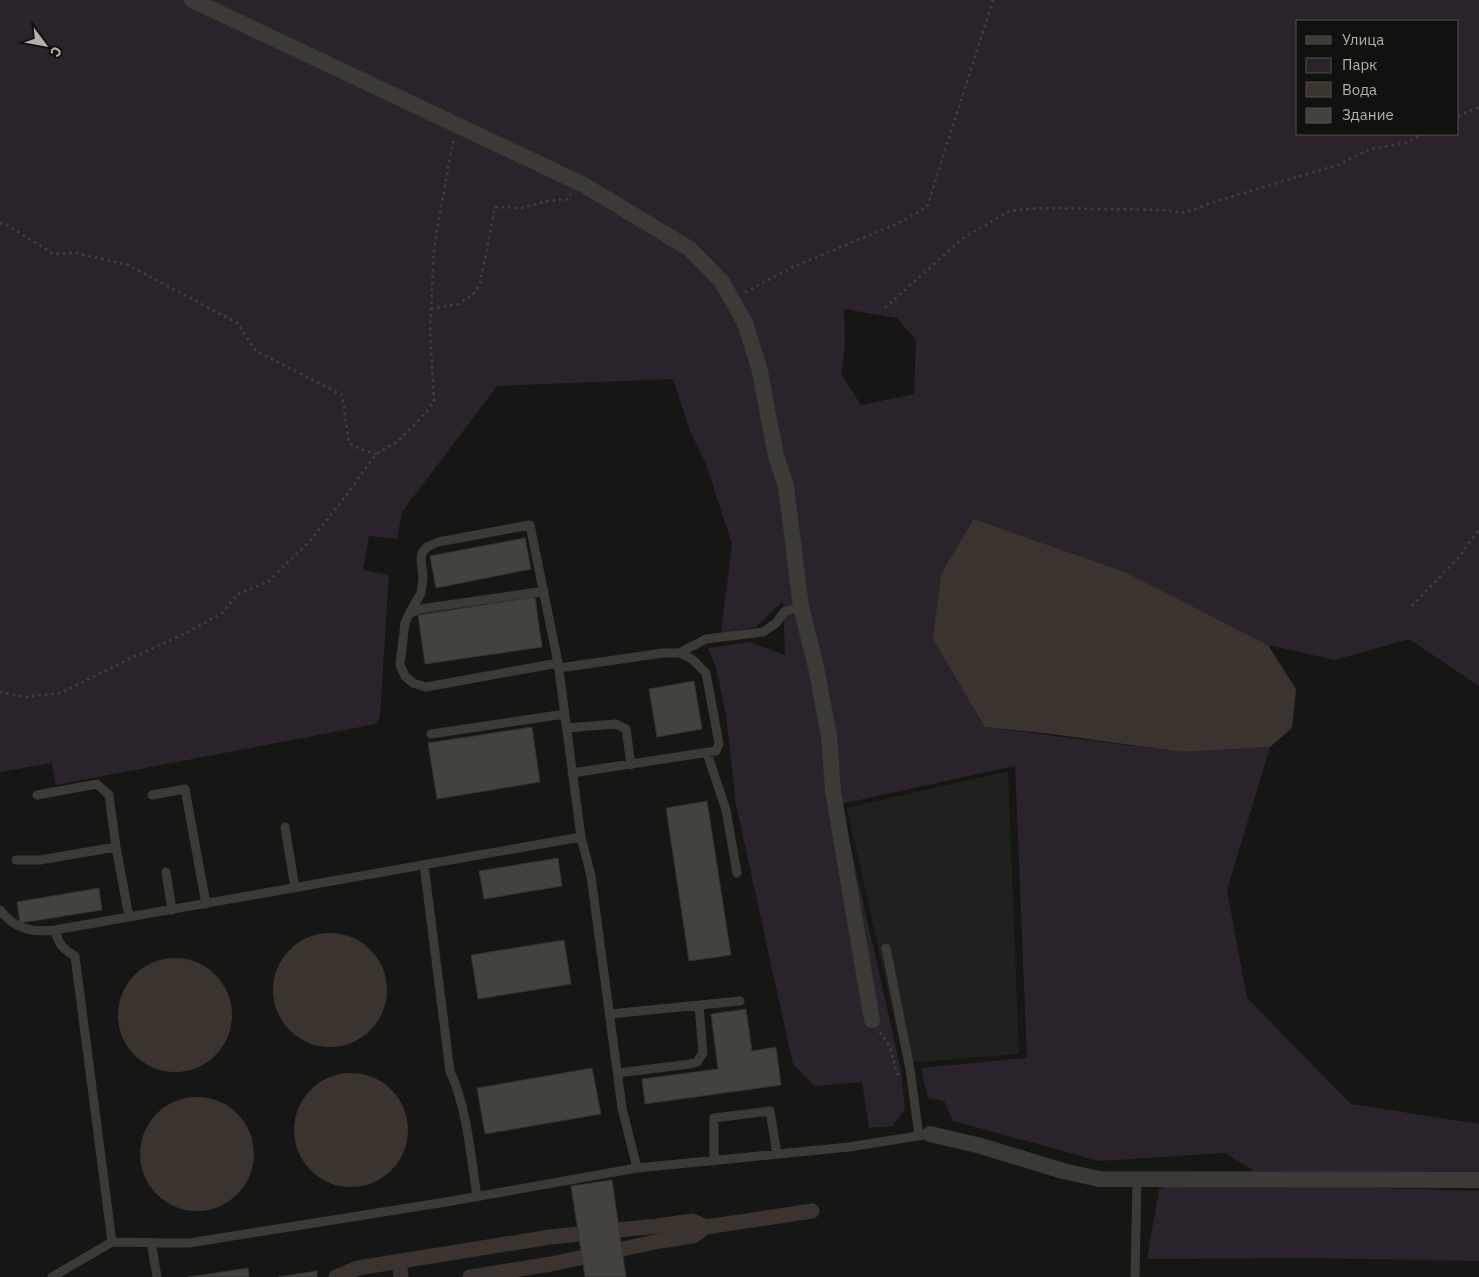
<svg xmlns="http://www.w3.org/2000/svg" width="1479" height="1277" font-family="'IBM Plex Sans',sans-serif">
  <rect width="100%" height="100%" fill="#161615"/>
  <path fill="#20201e" d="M1008 771 1019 1054 904 1063 847 808Z"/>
  <path fill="#2b232b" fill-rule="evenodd" d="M0 0H1479V686L1409 639 1335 660 1268 645 1125 572 974 519 985 727 1181 752 1270 747 1227 890 1247 998 1351 1104 1479 1124V1174L1254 1171 1225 1153 1099 1161 953 1121 944 1101 928 1098 921 1068 1027 1058 1015 766 841 804 901 1070 905 1109 893 1126 869 1128 862 1082 814 1086 793 1064 736 805 726 715 716 668 708 648 749 642 785 655 783 601 756 627 721 633 732 544 706 464 690 431 673 379 497 386 402 512 397 539 369 536 363 570 389 575 380 716 376 724 56 785 52 763 0 772ZM1298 21H1458V134H1298ZM844 309 897 318 916 340 914 394 861 405 841 374 845 345Z
    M1173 1182 1479 1191V1261L1309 1258 1147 1259 1159 1190Z"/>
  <path fill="#3b332e" d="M974 519 1125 572 1268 645 1296 689 1292 728 1270 747 1181 752 1052 734 985 727 933 639 941 574Z
    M273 990a57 57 0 1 1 114 0a57 57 0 1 1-114 0Z
    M118 1015a57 57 0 1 1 114 0a57 57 0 1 1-114 0Z
    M294 1130a57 57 0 1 1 114 0a57 57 0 1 1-114 0Z
    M140 1154a57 57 0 1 1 114 0a57 57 0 1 1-114 0Z"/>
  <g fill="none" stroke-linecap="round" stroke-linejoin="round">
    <path stroke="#3b332e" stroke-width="15" d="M399 1261 401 1277
      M336 1277 358 1268 550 1237 657 1226 692 1221 706 1227
      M470 1277 551 1264 660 1241 693 1236 706 1227 812 1211"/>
  </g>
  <path fill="#43423f" stroke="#32322f" d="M525 538 531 569 436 588 430 556Z
    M535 597 542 647 425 664 418 615Z
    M694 681 702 729 657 737 649 689Z
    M532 727 540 782 437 799 428 743Z
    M707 801 731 955 689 961 666 808Z
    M558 858 562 886 484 899 479 871Z
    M99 888 102 910 20 923 17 902Z
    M564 940 571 984 478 999 471 955Z
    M746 1009 752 1051 776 1047 781 1085 645 1104 642 1079 718 1069 711 1014Z
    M592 1068 601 1114 485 1134 477 1088Z
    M612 1180 626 1277H585L571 1186Z
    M248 1268 249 1277H188Z
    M317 1271V1277H278Z"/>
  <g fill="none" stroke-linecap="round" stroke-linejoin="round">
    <path stroke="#42403c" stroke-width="2.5" stroke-dasharray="2.5 4" stroke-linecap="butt" d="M1458 116 1479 107
      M0 223 9 226 53 254 77 253 128 265 237 323 256 351 342 395 349 443 360 449 376 454
      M745 292 793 267 899 223 927 207 993 0
      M885 308 962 239 1009 211 1037 208 1165 210 1184 213 1220 200 1338 165 1371 149 1406 143 1423 134
      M431 309 458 304 473 295 480 284 495 207 522 208 547 201 567 199 571 194
      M1412 606 1459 557 1479 529
      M0 692 25 697 61 693 131 658 188 632 222 613 238 594 268 582 308 543 341 502 376 454 397 442 414 425 427 411 434 401 430 330 434 248 453 141
      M880 1032 890 1047 897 1074H899"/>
    <path stroke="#3b3a36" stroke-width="9" d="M544 591 420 609 409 614 405 623 400 665 405 676 413 683 426 687 558 663
      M409 614 421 593 423 578 421 559 422 553 427 547 438 542 530 525 558 663 581 837 591 876 622 1108 637 1168
      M679 653 706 639 763 632 776 623 785 611 801 607
      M559 668 663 653H679L692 659 706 673 719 744 716 751 572 773
      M567 728 616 724 626 729 631 765
      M431 734 565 714
      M707 753 726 810 737 873
      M37 795 97 784 109 795 116 847 129 917
      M152 795 185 789 206 904
      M285 827 295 888
      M16 860H40L116 847
      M424 865 450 1071C467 1108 471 1157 477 1197
      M166 872 172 910
      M0 910C15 929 32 933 55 930L581 837
      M55 930C59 945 62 948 75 956L112 1242
      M886 948 910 1069 919 1136
      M610 1014 740 1001
      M618 1073 690 1064 697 1062 703 1053 699 1006
      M714 1161V1118L770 1111 777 1154
      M151 1242 157 1277
      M52 1277 112 1242 189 1243 452 1201 637 1168 849 1147 930 1134
      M1135 1277 1137 1179"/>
    <path stroke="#3b3a36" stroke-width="16" d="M192 0 584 185 690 249 722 282 745 323 759 367 776 456 786 486 801 607 816 667 829 736 833 791 872 1020
      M930 1134 981 1146 1063 1171 1099 1179 1479 1180"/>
  </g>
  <rect x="1296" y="20" width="162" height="115" fill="#111110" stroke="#53514d"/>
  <rect x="1306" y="36" width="25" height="8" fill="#3b3a36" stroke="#53514d"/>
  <text x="1342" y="45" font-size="15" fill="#b5b0a8">Улица</text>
  <rect x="1306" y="58" width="25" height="15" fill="#2b232b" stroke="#53514d"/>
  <text x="1342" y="70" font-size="15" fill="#b5b0a8">Парк</text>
  <rect x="1306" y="82" width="25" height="15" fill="#3b332e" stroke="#53514d"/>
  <text x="1342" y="95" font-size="15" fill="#b5b0a8">Вода</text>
  <rect x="1306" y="108" width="25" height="15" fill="#43423f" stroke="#53514d"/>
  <text x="1342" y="120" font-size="15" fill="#b5b0a8">Здание</text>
  <g transform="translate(45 45) rotate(122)" stroke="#111110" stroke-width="4" paint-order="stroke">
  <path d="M0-4L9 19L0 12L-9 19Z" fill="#b5b0a8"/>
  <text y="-8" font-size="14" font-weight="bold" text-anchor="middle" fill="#b5b0a8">С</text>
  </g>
</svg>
